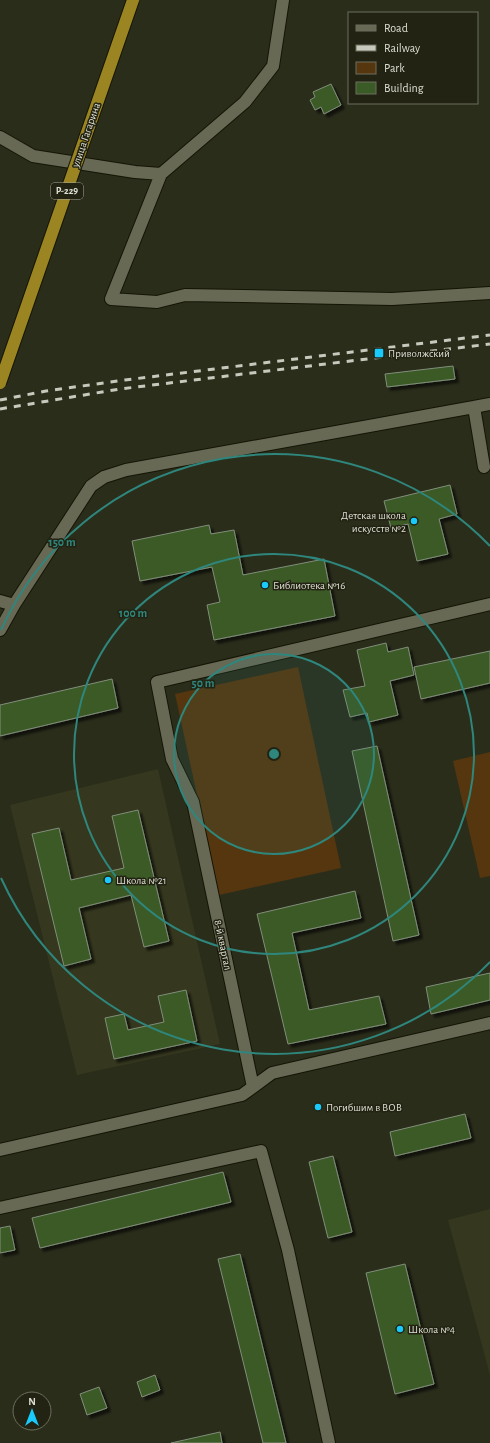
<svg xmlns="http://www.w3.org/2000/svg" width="490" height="1443" font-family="'Alegreya Sans',sans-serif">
  <defs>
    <filter id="shadow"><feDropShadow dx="3.5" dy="3.5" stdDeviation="1" flood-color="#0009"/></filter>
  </defs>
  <rect width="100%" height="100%" fill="#2b2d1b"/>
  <path fill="#35371e" d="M158 769 220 1044 77 1075 10 805Z
    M490 1209V1375L448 1220Z"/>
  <path fill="#56360e" d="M298 667 341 868 219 895 175 694Z
    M490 752V876L480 878 453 761Z"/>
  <path fill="#3a5a26" stroke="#818e7b" filter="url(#shadow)" d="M331 84 341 105 324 114 321 107 315 110 310 100 315 97 313 92Z
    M453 366 455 379 387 387 385 374Z
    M450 485 457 514 439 519 448 554 417 561 408 524 391 528 384 501Z
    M209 525 211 534 234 530 243 575 324 559 335 616 214 640 207 605 220 602 212 567 140 581 132 541Z
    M386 643 388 652 408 647 414 675 390 681 398 715 369 722 367 713 350 717 343 690 365 686 357 650Z
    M490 651V683L421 699 414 667Z
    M112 679 118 708 0 736V705Z
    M377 746 419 935 393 941 352 751Z
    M138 810 169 941 144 947 131 895 79 908 91 959 64 966 32 834 59 828 71 880 124 868 112 816Z
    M355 891 361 918 292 933 309 1010 379 996 386 1024 288 1044 257 914Z
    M490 973V1000L431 1014 426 987Z
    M186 990 197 1041 114 1059 105 1018 124 1014 128 1030 164 1022 158 996Z
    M465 1114 471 1138 395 1156 390 1132Z
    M333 1156 352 1232 328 1238 309 1162Z
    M223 1172 231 1202 40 1248 32 1218Z
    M10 1226 15 1250 0 1253V1228Z
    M240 1254 286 1443H263L218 1259Z
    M405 1264 434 1384 395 1394 366 1273Z
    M155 1375 160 1390 142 1397 137 1382Z
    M99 1387 107 1408 87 1415 80 1394Z
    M220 1432 222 1443H171Z"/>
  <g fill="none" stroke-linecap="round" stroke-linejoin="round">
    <defs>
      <path id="minor" d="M283 0 273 66 245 102 161 174 111 299 157 302 185 295 392 299 490 293
        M0 137 33 156 135 172 161 174
        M474 407 490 404
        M0 601 14 605
        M0 630 14 605 91 486 104 477 126 470 474 407 484 467
        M253 1087 193 802 172 759 157 682 490 604
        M0 1150 242 1095 272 1073 490 1023
        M0 1208 261 1151 288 1250 329 1443"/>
    </defs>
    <use href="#minor" stroke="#141505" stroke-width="14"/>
    <use href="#minor" stroke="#676955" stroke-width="12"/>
    <path stroke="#c7c9bc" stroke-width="3" stroke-dasharray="7 7" stroke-linecap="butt" d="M0 400 46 391 125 380 490 335
      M0 409 120 389 490 344"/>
    <defs>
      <path id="major-bridge" d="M0 383 133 0"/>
    </defs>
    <use href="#major-bridge" stroke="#141505" stroke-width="14" stroke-linecap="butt"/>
    <use href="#major-bridge" stroke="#9b8422" stroke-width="12"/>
  </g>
  <circle cx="274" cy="754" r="100" fill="#2e867d" fill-opacity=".12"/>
  <g fill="none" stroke="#2e867d" stroke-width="2">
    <circle cx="274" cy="754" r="100"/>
    <circle cx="274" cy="754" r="200"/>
    <path d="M490 962A300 300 0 0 1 1 878M1 630A300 300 0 0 1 490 546"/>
  </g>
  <g fill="#19cafc" stroke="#222312" stroke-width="1.5">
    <rect x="374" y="348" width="10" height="10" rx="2"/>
    <circle cx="414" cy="521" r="4"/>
    <circle cx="265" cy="585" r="4"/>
    <circle cx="108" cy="880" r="4"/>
    <circle cx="318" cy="1107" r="4"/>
    <circle cx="400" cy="1329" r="4"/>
  </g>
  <g text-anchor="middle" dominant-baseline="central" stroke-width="3" stroke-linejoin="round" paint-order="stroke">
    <rect fill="#222312" stroke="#a5a799" stroke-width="1" x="51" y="183" width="32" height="16" rx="3"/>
    <g font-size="10" font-weight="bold" fill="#dddfd3">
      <text x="67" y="191">Р-229</text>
    </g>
    <g font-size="11" fill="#dddfd3" stroke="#222312">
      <text transform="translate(86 135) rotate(-71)">улица Гагарина</text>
      <text transform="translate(223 945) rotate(78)">8-й квартал</text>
    </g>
    <g font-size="11" fill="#dddfd3" stroke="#222312" text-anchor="start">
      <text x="388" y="353">Приволжский</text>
      <text x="406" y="515" text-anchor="end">Детская школа<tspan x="406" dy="13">искусств №2</tspan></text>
      <text x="273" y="585">Библиотека №16</text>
      <text x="116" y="880">Школа №21</text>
      <text x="326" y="1107">Погибшим в ВОВ</text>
      <text x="408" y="1329">Школа №4</text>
    </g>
  </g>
  <circle cx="274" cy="754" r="6" fill="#2e867d" stroke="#222312" stroke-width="2"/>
  <g font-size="12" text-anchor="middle" font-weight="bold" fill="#2e867d" stroke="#222312" stroke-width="3" stroke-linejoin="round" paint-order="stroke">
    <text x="62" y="546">150 m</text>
    <text x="133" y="617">100 m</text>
    <text x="203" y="687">50 m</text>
  </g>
  <rect x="348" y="12" width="130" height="92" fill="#222312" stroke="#6d6e5f"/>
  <rect x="356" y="25" width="20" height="6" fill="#676955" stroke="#6d6e5f"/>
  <text x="384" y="32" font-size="12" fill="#dddfd3">Road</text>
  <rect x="356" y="45" width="20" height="6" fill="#c7c9bc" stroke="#6d6e5f"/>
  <text x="384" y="52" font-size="12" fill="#dddfd3">Railway</text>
  <rect x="356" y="62" width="20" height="12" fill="#56360e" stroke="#6d6e5f"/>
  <text x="384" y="72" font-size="12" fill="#dddfd3">Park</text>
  <rect x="356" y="82" width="20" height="12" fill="#3a5a26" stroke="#6d6e5f"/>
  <text x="384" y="92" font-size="12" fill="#dddfd3">Building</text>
  <g transform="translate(32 1411)"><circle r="19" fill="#222312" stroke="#6d6e5f"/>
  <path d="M0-3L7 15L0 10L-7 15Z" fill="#19cafc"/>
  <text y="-6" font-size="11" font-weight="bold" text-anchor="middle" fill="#dddfd3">N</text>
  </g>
</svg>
